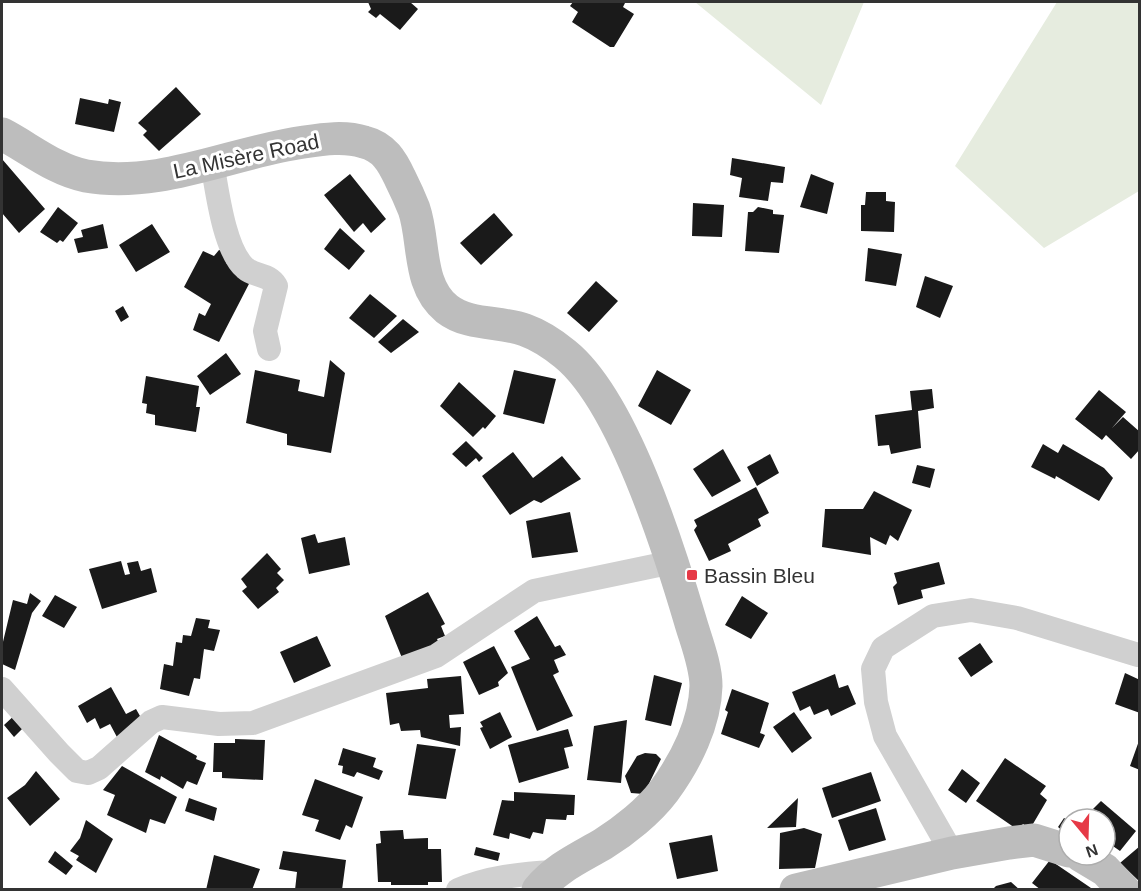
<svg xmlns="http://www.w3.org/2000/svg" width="1141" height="891" font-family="Arial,sans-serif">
  <rect width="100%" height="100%" fill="#fff"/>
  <path fill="#e6ecdf" d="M695 2H864L821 105Z
    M1057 2H1139V191L1044 248 955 166Z"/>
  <path fill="#1a1a1a" d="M368 2H410L418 9 400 30 380 14 376 18 368 12 371 9Z
    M573 2H622L625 3 623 7 634 14 614 47H610L572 22 578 12 570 6Z
    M176 87 201 114 159 151 143 135 147 131 138 123Z
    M80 98 108 104 109 99 121 102 114 132 75 124Z
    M732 158 785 167 783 183 771 182 768 201 739 197 742 178 730 175Z
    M2 159 45 209 19 233 2 213Z
    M350 174 386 219 371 233 363 223 354 232 324 195Z
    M811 174 834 183 827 214 800 207Z
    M866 192H886V201L895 202 894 232 861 231V205H865Z
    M693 203 724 205 722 237 692 236Z
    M58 207 78 223 63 242 60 240 57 243 40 232Z
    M758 207 773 210V214L784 215 779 253 745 251 748 212H753Z
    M494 213 513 235 481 265 460 243Z
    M103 224 108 248 78 253 74 239 83 237 81 230Z
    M152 224 170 252 136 272 119 245Z
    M340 228 365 251 349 270 324 249Z
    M868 248 902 254 896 286 865 281Z
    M219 250 224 251 228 261 226 263 251 280 219 342 193 330 199 313 205 316 211 304 184 287 203 251 214 256Z
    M925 276 953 286 940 318 916 307Z
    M596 281 618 301 589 332 567 313Z
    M370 294 397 316 374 338 349 318Z
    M123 306 129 317 121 322 115 311Z
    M403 319 419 332 391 353 378 342Z
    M226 353 241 374 210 395 197 376Z
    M330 360 345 373 331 453 287 445V434L246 423 255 370 300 380 298 391 324 397Z
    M514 370 556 379 544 424 503 414Z
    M657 370 691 390 671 425 638 406Z
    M146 376 199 386 196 407H200L196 432 155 425V415L146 413 147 404 142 403Z
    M459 382 496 416 485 429 483 427 473 437 440 406Z
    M932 389 934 408 918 411 921 448 891 454 889 445 878 446 875 415 912 410 910 391Z
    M1099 390 1126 412 1112 428 1123 417 1140 432V449L1131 459 1106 435 1102 440 1075 419Z
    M466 441 483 458 479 462 476 458 466 467 452 454Z
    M1043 444 1058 453 1063 444 1104 468 1113 478 1099 501 1056 476 1055 479 1031 467Z
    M723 449 741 481 712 497 693 469Z
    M513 452 533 478 562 456 581 479 541 503 534 500 510 515 482 476Z
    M770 454 779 473 757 486 747 467Z
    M917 465 935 469 930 488 912 483Z
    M756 487 769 513 758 519 761 526 728 544 731 551 709 561 694 530 697 526 694 520Z
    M874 491 912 510 898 541 890 535 886 545 870 537 871 555 822 547 825 509H863Z
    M570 512 578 552 532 558 526 521Z
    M315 534 318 543 345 537 350 565 309 574 301 538Z
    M267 553 281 569 277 573 284 580 276 588 279 592 258 609 242 591 247 587 241 579Z
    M121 561 125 575 130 574 127 563 138 561 141 571 151 568 157 592 102 609 89 569Z
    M939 562 945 584 921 590 923 598 898 605 893 587 897 583 894 573Z
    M428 592 445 624 441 626 445 636 437 639 439 643 402 658 385 616Z
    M30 593 41 601 32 613 15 670 2 664V646L13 600 27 604Z
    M55 595 77 607 64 628 42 616Z
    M742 596 768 613 751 639 725 625Z
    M537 616 555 647 560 645 566 655 554 660 559 672 553 675 573 716 537 731 511 667 530 659 514 631Z
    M196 618 210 620 208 628 220 630 214 651 204 649 200 679 194 678 189 696 160 689 164 664 173 666 176 642 182 643 183 635 191 636Z
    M317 636 331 666 294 683 280 652Z
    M980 643 993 662 971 677 958 658Z
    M494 646 508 673 498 682 499 686 479 695 463 662Z
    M1125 673 1140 680V713L1115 704Z
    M835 674 839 688 848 685 856 704 831 716 828 709 814 715 810 706 800 711 792 692Z
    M654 675 682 683 671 726 645 720Z
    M461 676 464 714 449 715 450 728 461 727 460 746 421 737 420 730 401 731 399 723 390 725 386 693 428 688 427 679Z
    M111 687 126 714 136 709 144 723 118 739 110 724 100 729 95 718 87 723 78 706Z
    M732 689 769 703 760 733 765 735 759 748 721 734 728 712 725 710Z
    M500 712 512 737 490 749 480 728 483 727 480 722Z
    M794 712 812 738 792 753 773 727Z
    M17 713 26 725 14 737 4 725Z
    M627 720 621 783 587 780 594 726Z
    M568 729 573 746 564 748 569 768 519 783 508 745Z
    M159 735 197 756 196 759 206 763 197 785 187 781 183 789 161 776 160 780 145 772Z
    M1140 738V770L1130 766Z
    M235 739 265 740 263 780 222 778V772H213L214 743H235Z
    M417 744 456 749 446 799 408 795Z
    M343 748 376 758 373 767 383 771 379 780 357 772 354 777 342 773 343 766 338 765Z
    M645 753 656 754 661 759 644 794 631 793 625 776 637 756Z
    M1005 758 1046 786 1040 794 1047 800 1030 829 1023 824 1018 830 976 801Z
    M122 766 177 797 165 824 150 819 146 833 107 815 115 795 103 790Z
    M962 769 980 783 966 803 948 790Z
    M36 771 60 799 30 826 7 798 25 785Z
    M871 772 881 801 832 818 822 788Z
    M315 779 363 797 352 828 346 825 340 840 315 831 319 820 302 815Z
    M514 792 575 795 574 815H567L566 820 546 819 543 834 533 832 530 839 510 833 509 839 493 835 502 800 514 801Z
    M189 798 217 808 214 821 185 811Z
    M798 798 796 827 767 828Z
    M1101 801 1136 831 1120 851 1110 844 1105 850V819H1083Z
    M876 808 886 840 849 851 838 820Z
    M1064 818 1069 821V836L1058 827Z
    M86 820 113 839 96 873 76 860 79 856 70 851 80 838Z
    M804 828 822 834 815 868 779 869 780 833Z
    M403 830 404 839 428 838V849H441L442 882H428V885H391V882H378L376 844 381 843 380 831Z
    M712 835 718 871 677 879 669 843Z
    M1140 846V882L1120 863Z
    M476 847 500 853 498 861 474 855Z
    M55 851 73 866 66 875 48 862Z
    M283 851 346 860 342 890H295L297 872 279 869Z
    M214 855 260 869 252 890H206Z
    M1050 860 1091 888 1041 890 1032 883Z
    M1011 882 1020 890H992L996 886Z"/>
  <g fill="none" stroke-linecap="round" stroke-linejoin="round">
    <path stroke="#d0d0d0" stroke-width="24" d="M212 162C217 190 224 250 245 268 255 277 268 273 276 286L265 331 269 349
      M2 689 59 753 77 771 88 773 99 768 151 722 162 717 219 724 253 723 436 656 534 591 673 562
      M952 853 885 736 876 702 873 669 883 648 933 616 971 610 1017 618 1138 655
      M458 890C489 877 520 874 553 872"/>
    <path stroke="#bdbdbd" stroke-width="33" d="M2 134C29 148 55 170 86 176 160 189 232 152 304 142 324 139 345 136 364 142 384 147 392 161 400 178 405 188 410 199 414 209 425 241 417 285 447 309 469 326 501 321 525 330 539 335 554 345 565 354 623 401 669 549 690 620 696 641 706 665 706 686 705 723 686 761 664 791 649 811 624 831 603 844 579 858 556 868 538 890
      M1080 855 1105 870 1124 890
      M796 890 952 853 1009 843 1034 840 1069 851"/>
  </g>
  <rect fill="#e63946" stroke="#fff" stroke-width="2" x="686" y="569" width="12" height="12" rx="3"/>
  <g text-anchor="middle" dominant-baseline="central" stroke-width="6" stroke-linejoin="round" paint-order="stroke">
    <g font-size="21" fill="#333" stroke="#fff">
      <text transform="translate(246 156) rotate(-12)">La Misère Road</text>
    </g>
    <g font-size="21" fill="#333" stroke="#fff" text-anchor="start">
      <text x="704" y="575">Bassin Bleu</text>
    </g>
  </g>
  <rect width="1141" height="891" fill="none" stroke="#333333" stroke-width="6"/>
  <g transform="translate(1087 837) rotate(161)"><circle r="28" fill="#ffffff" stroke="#adadad" stroke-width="1.5"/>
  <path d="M0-4.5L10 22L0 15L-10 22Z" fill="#e63946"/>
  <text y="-9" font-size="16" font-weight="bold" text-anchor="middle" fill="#333333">N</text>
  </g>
</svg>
